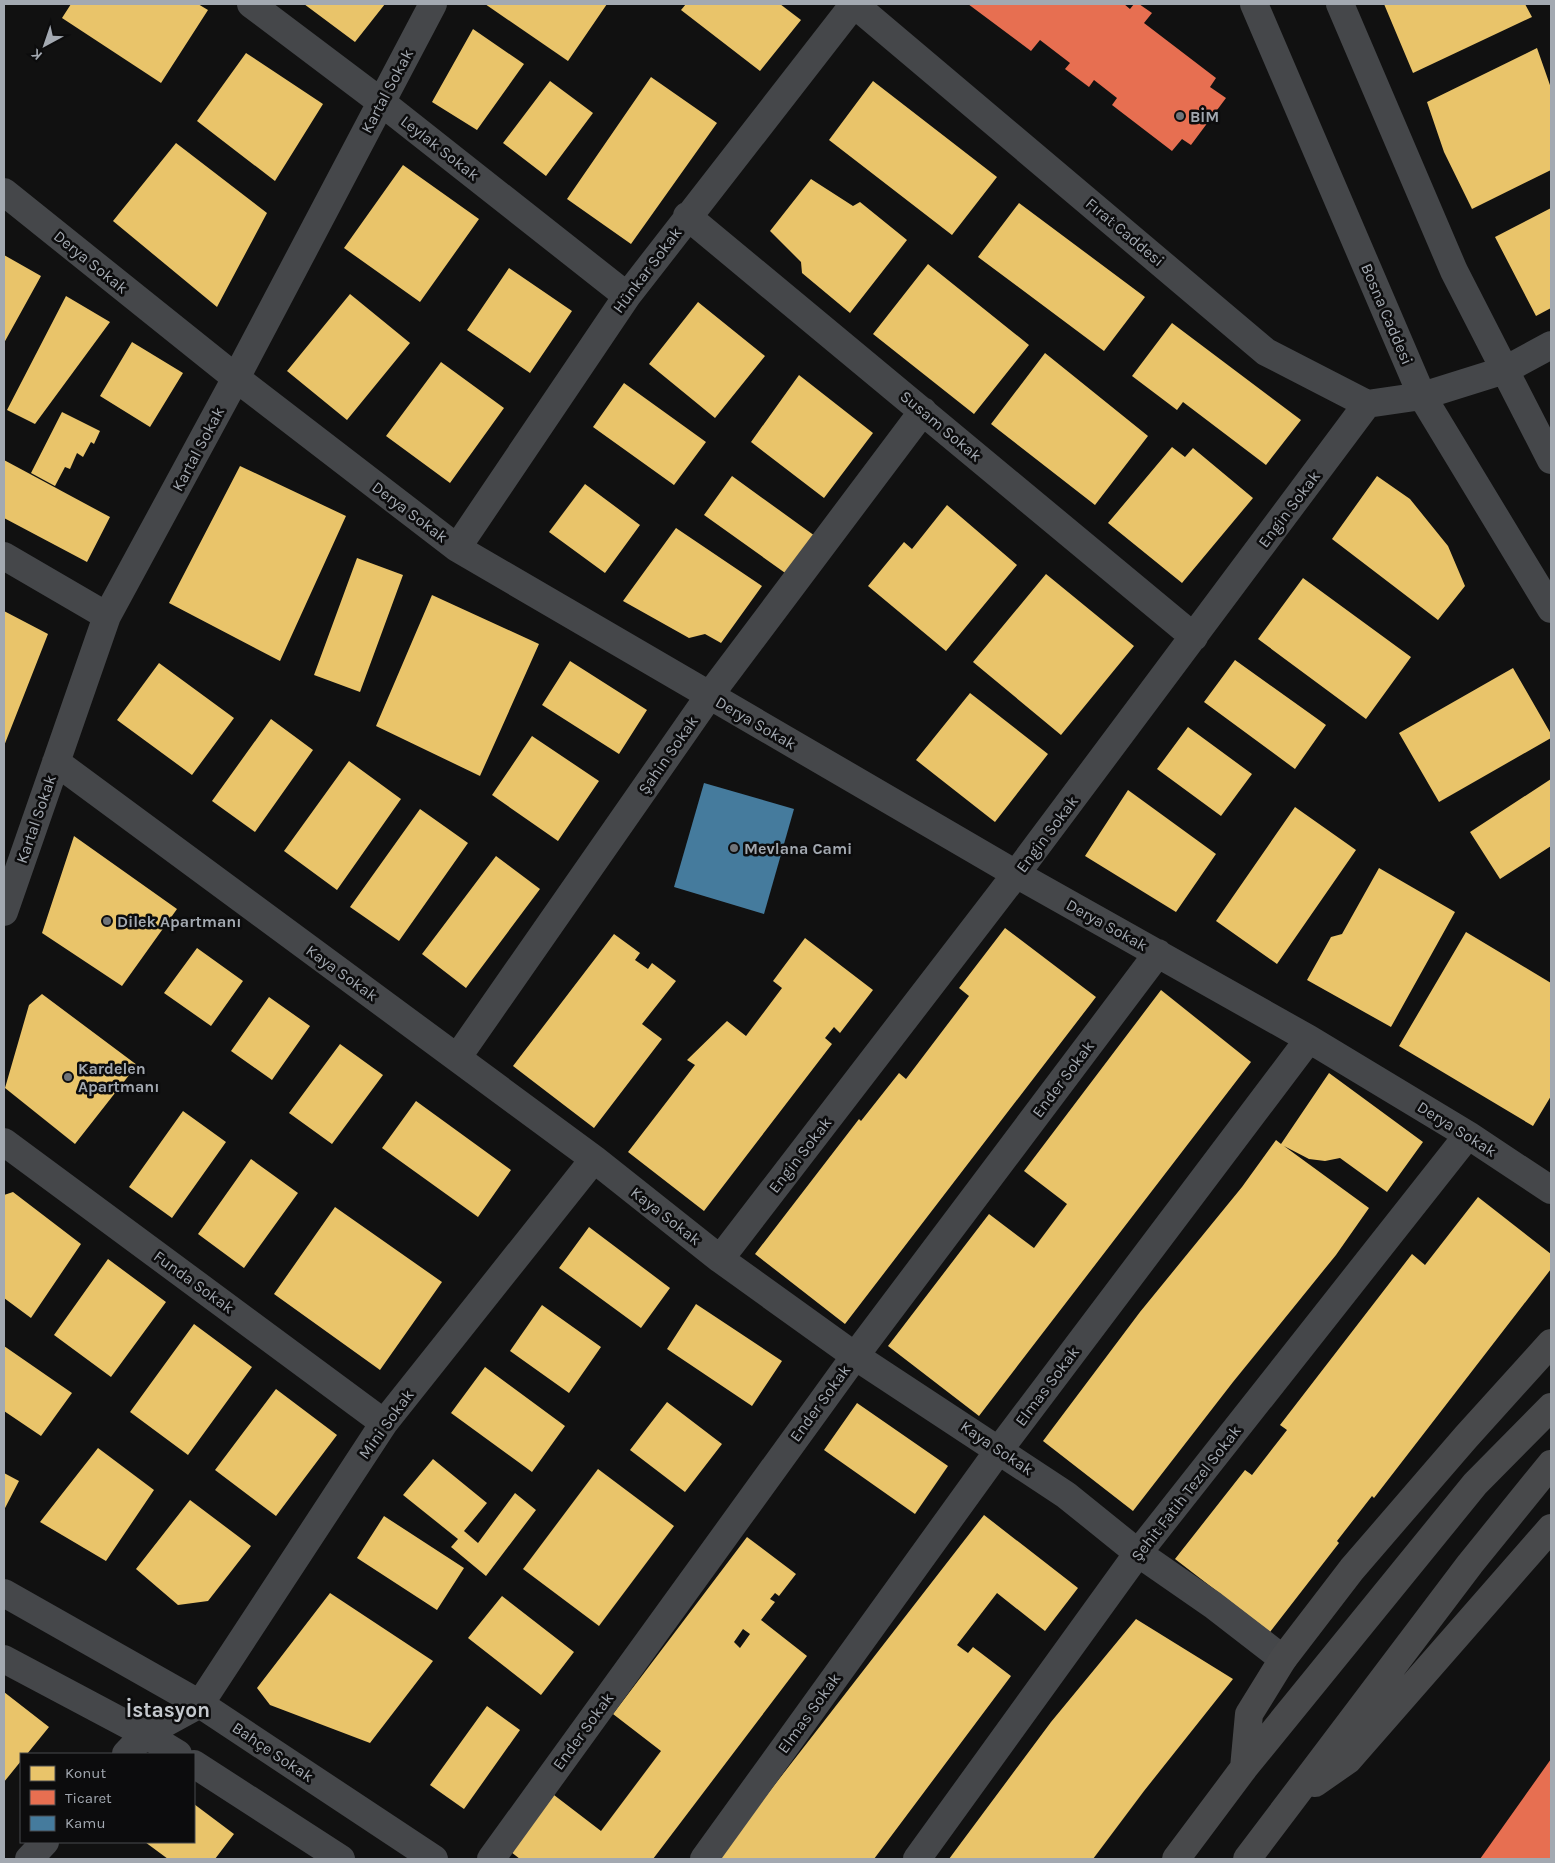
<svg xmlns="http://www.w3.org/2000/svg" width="1555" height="1863" font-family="Karla,sans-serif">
  <rect width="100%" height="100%" fill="#111"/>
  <path fill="#e9c46a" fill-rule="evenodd" d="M71 4H198L208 10 161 83 62 18Z
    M304 4H385L355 42Z
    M485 4H607L568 61Z
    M686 4H780L801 20 760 71 681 10Z
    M1384 4H1525L1532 17 1413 73Z
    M473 29 524 64 477 130 432 102Z
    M1537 48 1551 88V170L1472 209 1444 152 1427 102Z
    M246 53 323 104 275 181 197 121Z
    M651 77 717 123 631 244 567 199Z
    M550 81 593 113 546 176 503 143Z
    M873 81 997 177 952 235 829 140Z
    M176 143 267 213 217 307 113 221Z
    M403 165 479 219 420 302 344 248Z
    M811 179 853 206 860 202 907 240 850 313 802 273 801 262 770 231Z
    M1019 203 1145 297 1104 351 978 257Z
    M1551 208V308L1536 316 1495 237Z
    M4 255 41 276 4 343Z
    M928 264 1029 345 974 414 873 334Z
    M509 268 572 311 530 373 467 330Z
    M350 294 410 343 347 420 287 371Z
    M66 296 110 322 35 424 7 410Z
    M698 302 765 356 715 418 649 364Z
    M1172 323 1301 420 1266 465 1183 402 1177 410 1132 376Z
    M132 342 183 373 150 427 100 396Z
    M1045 353 1148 436 1095 505 991 424Z
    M441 362 504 408 450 483 386 436Z
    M799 375 873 433 824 498 751 442Z
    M624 383 706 442 674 485 593 427Z
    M62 412 100 431 94 444 91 442 83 457 77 453 70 469 65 467 55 486 31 473Z
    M1172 447 1185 457 1193 448 1253 498 1182 583 1108 523Z
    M4 460 110 517 87 562 4 518Z
    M240 466 346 516 280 661 169 603Z
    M732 476 815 536 788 575 704 515Z
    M1377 476 1410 499 1448 546 1465 586 1438 620 1332 539Z
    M585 484 640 525 605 573 549 532Z
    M947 505 1017 565 946 651 868 586 904 542 912 549Z
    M676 528 762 586 721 643 705 634 689 638 623 601Z
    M357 558 403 575 360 692 314 675Z
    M1046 574 1134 646 1061 735 973 662Z
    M1303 578 1411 657 1366 719 1258 639Z
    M432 595 539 644 480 776 376 726Z
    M4 611 48 634 4 746Z
    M1235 660 1326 725 1295 769 1204 702Z
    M570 661 647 710 619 754 542 705Z
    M159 663 234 718 192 775 117 720Z
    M1513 668 1551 734V738L1439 802 1399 733Z
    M970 693 1048 754 995 822 916 760Z
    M271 719 313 750 255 832 212 801Z
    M1188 727 1252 774 1221 816 1157 769Z
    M532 736 599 781 558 841 492 795Z
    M349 761 401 799 337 890 284 851Z
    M1551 779V846L1500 879 1470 832Z
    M1128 790 1216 854 1176 912 1085 856Z
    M1295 807 1356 850 1277 964 1216 921Z
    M420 809 468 843 399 941 350 907Z
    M74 836 177 909 122 986 42 933Z
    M496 856 540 889 466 988 422 954Z
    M1379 868 1455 912 1391 1027 1307 980 1331 937 1342 934Z
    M1005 928 1096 997 845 1324 755 1254 859 1119 861 1121 899 1073 906 1079 969 996 959 988Z
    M1466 932 1551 983V1096L1533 1126 1399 1046Z
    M614 934 640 953 635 960 648 969 652 963 676 981 642 1024 662 1039 594 1128 513 1066Z
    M805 938 873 990 840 1033 834 1027 825 1038 832 1044 704 1211 628 1152 695 1065 687 1060 727 1021 746 1036 782 988 773 981Z
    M197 948 243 981 211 1026 164 993Z
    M1161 990 1251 1062 979 1416 888 1346 989 1214 1034 1248 1067 1204 1024 1171Z
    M42 994 137 1065 75 1144 5 1088 29 1005Z
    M269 997 310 1026 272 1080 231 1051Z
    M340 1044 383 1075 332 1144 289 1113Z
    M1329 1073 1423 1142 1387 1192 1340 1158 1325 1161 1309 1159 1284 1146 1369 1208 1336 1255 1233 1382 1133 1511 1043 1441 1140 1312 1242 1187 1276 1140 1281 1144Z
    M416 1101 511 1170 478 1217 382 1148Z
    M183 1111 226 1142 172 1218 129 1187Z
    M251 1159 298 1193 244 1268 198 1234Z
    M13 1192 81 1244 31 1318 4 1298V1195Z
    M1478 1197 1551 1254V1269L1374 1498 1372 1496 1337 1541 1339 1543 1270 1632 1175 1559 1245 1470 1252 1475 1287 1430 1280 1425 1412 1254 1425 1265Z
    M335 1207 442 1282 380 1370 274 1294Z
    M589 1227 670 1288 641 1328 559 1268Z
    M108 1259 166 1302 111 1377 54 1335Z
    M696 1304 782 1361 752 1406 667 1349Z
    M542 1305 601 1347 569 1393 510 1351Z
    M194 1324 252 1367 188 1455 130 1412Z
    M4 1346 72 1393 41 1436 4 1411Z
    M485 1367 565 1426 532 1472 451 1413Z
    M276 1389 337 1435 276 1516 215 1470Z
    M667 1402 722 1444 685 1492 630 1450Z
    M857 1403 948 1466 915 1514 824 1450Z
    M98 1448 154 1490 106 1561 40 1522Z
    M433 1459 487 1503 464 1531 478 1543 515 1493 536 1510 486 1576 451 1547 458 1539 403 1495Z
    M598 1469 674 1526 599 1626 523 1569Z
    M4 1473 19 1481 4 1510Z
    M190 1500 251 1546 208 1601 178 1605 136 1569Z
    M984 1515 1078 1588 1045 1631 997 1593 957 1645 968 1653 973 1647 1011 1676 874 1859H717Z
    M384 1516 464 1568 437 1610 357 1558Z
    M747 1537 796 1574 779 1596 775 1593 770 1599 775 1602 761 1620 807 1656 653 1859H520L511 1852 554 1795 601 1831 661 1751 613 1714ZM743 1629 750 1634 740 1648 734 1642Z
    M330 1593 433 1661 370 1743 270 1705 257 1688Z
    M502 1596 574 1652 541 1695 468 1638Z
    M1136 1619 1233 1679 1144 1791 1093 1859H949L1051 1722Z
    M4 1692 49 1727 27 1754H21V1761L4 1782Z
    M487 1706 520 1730 464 1809 430 1785Z
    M194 1804 234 1834 215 1859H168L145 1842H194Z"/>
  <path fill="#e76f51" d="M968 4H1124L1130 9 1134 4H1139L1152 13 1144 23 1216 78 1210 87 1226 98 1191 145 1182 139 1172 151 1112 105 1117 98 1094 80 1089 87 1065 69 1070 63 1040 40 1031 51Z
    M1551 1759V1859H1480Z"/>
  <path fill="#457b9d" d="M704 783 794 809 764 914 674 887Z"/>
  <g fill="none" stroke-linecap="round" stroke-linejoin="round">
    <path stroke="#45474a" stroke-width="28" d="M251 4 381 102 627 296
      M854 4 1266 352 1367 404 1422 396 1505 370 1551 345
      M1254 4 1422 396 1551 609
      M1340 4 1454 271 1551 460
      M4 192 236 378 457 548 1016 874 1309 1039 1468 1135 1551 1190
      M687 216 1194 637
      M457 548 627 296 854 4
      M4 556 107 616
      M56 762 594 1159 720 1259 855 1356 1066 1495 1138 1553 1213 1605 1283 1659
      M4 912 107 616 236 378 433 4
      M457 1058 709 696 923 411
      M4 1142 384 1423
      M720 1259 1016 874 1367 404
      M4 1593 200 1704 434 1859
      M4 1659 145 1734 178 1754
      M126 1754 145 1734 200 1704 384 1423 594 1159
      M194 1764 341 1859
      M29 1859 45 1842
      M491 1859 855 1356 1158 953
      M704 1859 999 1450 1309 1039
      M917 1859 1138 1553 1468 1135"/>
    <path stroke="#48494b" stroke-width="28" d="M1244 1768 1249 1714 1283 1659 1352 1569 1466 1437 1551 1343
      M1315 1783 1348 1760 1551 1528
      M1176 1859 1244 1768 1475 1484 1551 1407
      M1247 1859 1470 1564 1551 1464"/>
  </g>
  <g fill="#707479" stroke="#0c0c0d" stroke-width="2">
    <circle cx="1180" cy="116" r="5"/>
    <circle cx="734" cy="848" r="5"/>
    <circle cx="107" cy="921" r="5"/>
    <circle cx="68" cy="1077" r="5"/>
  </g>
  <g text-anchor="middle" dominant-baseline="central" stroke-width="5" stroke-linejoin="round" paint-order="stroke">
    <g font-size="16" fill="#a3a9b1" stroke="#0c0c0d">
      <text transform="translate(387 91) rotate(-62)">Kartal Sokak</text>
      <text transform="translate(440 148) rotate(38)">Leylak Sokak</text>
      <text transform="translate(1125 232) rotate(40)">Fırat Caddesi</text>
      <text transform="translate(91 262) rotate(39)">Derya Sokak</text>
      <text transform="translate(647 270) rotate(-53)">Hünkar Sokak</text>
      <text transform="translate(1387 314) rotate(67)">Bosna Caddesi</text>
      <text transform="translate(941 426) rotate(40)">Susam Sokak</text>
      <text transform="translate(198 449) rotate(-62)">Kartal Sokak</text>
      <text transform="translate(1289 509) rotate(-53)">Engin Sokak</text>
      <text transform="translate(410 512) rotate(37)">Derya Sokak</text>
      <text transform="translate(756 723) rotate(30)">Derya Sokak</text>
      <text transform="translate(668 755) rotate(-55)">Şahin Sokak</text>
      <text transform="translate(36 819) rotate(-71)">Kartal Sokak</text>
      <text transform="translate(1047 834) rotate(-53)">Engin Sokak</text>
      <text transform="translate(1107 925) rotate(29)">Derya Sokak</text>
      <text transform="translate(342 973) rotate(36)">Kaya Sokak</text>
      <text transform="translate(1063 1079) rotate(-53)">Ender Sokak</text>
      <text transform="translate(1457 1129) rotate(32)">Derya Sokak</text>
      <text transform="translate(800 1155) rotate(-52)">Engin Sokak</text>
      <text transform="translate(666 1216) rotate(38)">Kaya Sokak</text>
      <text transform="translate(194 1282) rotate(36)">Funda Sokak</text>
      <text transform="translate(1047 1386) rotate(-53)">Elmas Sokak</text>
      <text transform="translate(820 1403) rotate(-54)">Ender Sokak</text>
      <text transform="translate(386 1424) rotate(-54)">Mini Sokak</text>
      <text transform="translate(997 1448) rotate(34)">Kaya Sokak</text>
      <text transform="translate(1186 1493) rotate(-52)">Şehit Fatih Tezel Sokak</text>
      <text transform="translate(809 1713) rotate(-54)">Elmas Sokak</text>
      <text transform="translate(583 1731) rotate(-54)">Ender Sokak</text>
      <text transform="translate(273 1752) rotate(34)">Bahçe Sokak</text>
    </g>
    <g font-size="16" font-weight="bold" fill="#a3a9b1" stroke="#0c0c0d" text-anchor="start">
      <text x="1190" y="116">BİM</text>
      <text x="744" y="848">Mevlana Cami</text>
      <text x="117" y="921">Dilek Apartmanı</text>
      <text x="78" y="1068">Kardelen<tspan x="78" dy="18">Apartmanı</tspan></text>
    </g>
    <g font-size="21" font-weight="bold" fill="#c4c8cd" stroke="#0c0c0d">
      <text x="168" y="1710">İstasyon</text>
    </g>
  </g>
  <rect width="1555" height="1863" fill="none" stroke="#a3a9b1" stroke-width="10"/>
  <rect x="20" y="1753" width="175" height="90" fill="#0c0c0d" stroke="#484b4f"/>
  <rect x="30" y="1766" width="25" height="15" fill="#e9c46a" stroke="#484b4f"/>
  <text x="65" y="1778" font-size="15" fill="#a3a9b1">Konut</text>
  <rect x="30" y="1790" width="25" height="15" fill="#e76f51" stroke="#484b4f"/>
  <text x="65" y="1803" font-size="15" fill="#a3a9b1">Ticaret</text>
  <rect x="30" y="1816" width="25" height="15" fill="#457b9d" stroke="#484b4f"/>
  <text x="65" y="1828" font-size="15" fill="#a3a9b1">Kamu</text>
  <g transform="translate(45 45) rotate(220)" stroke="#0c0c0d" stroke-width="4" paint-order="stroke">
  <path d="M0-4L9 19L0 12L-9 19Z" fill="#a3a9b1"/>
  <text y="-8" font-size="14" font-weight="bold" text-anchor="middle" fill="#a3a9b1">K</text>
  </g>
</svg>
